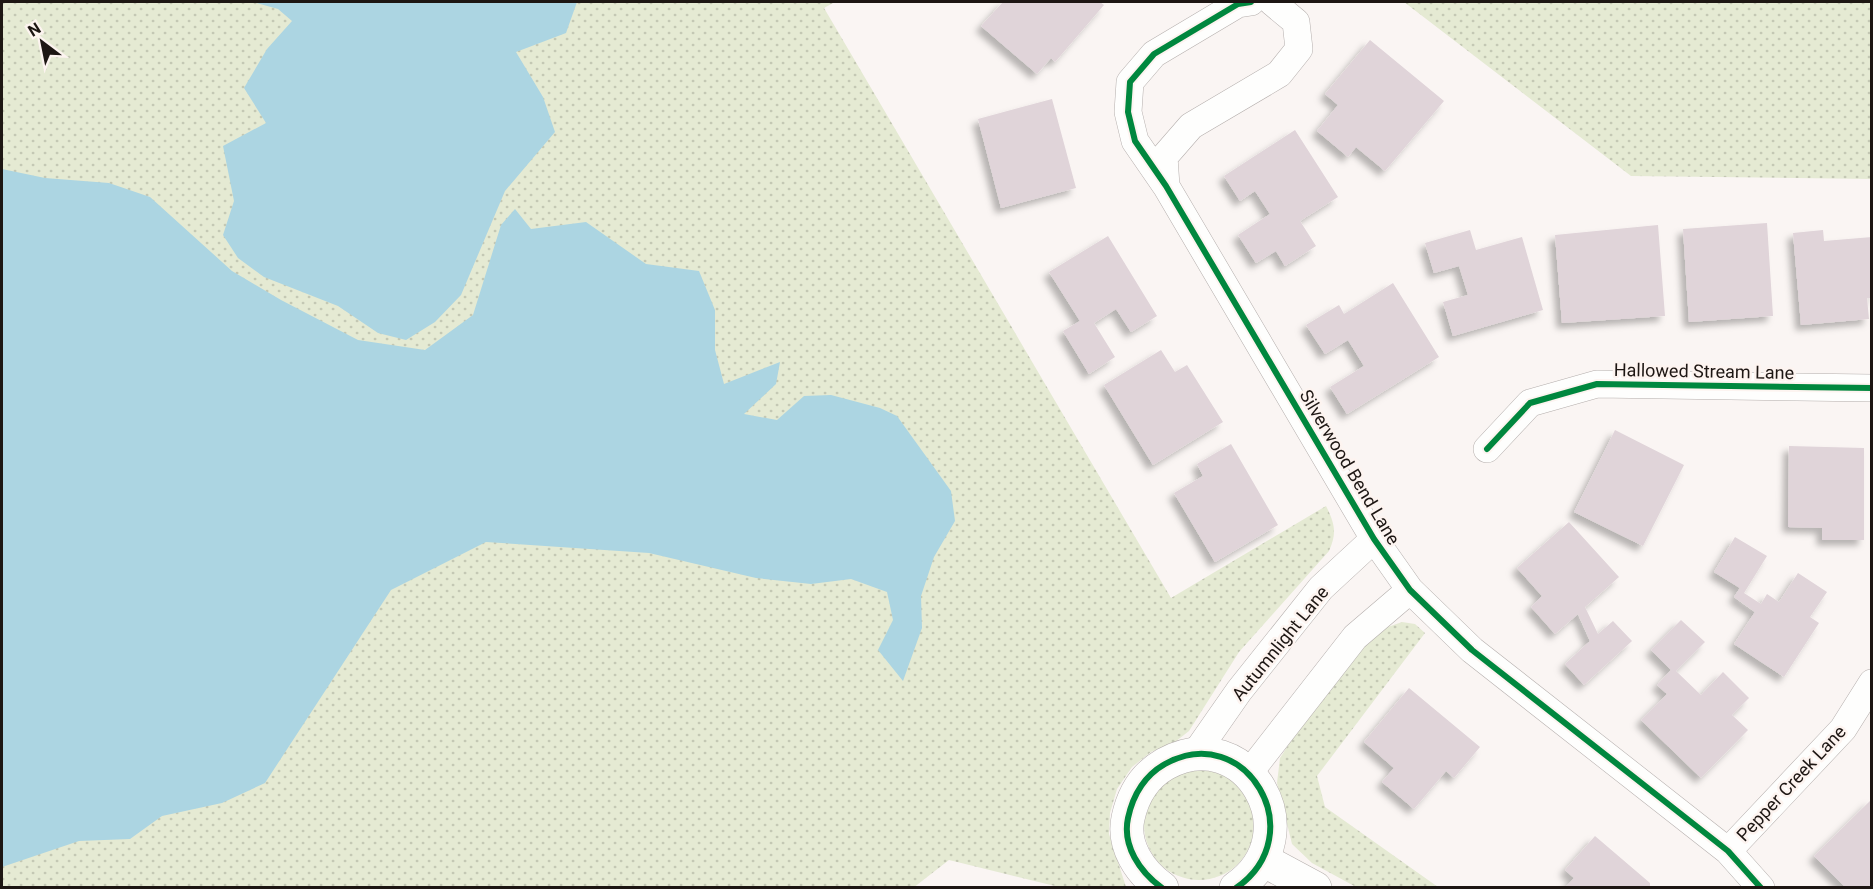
<svg xmlns="http://www.w3.org/2000/svg" width="1873" height="889" font-family="Roboto,sans-serif">
  <defs>
    <pattern id="grass-dots" width="8" height="8" patternUnits="userSpaceOnUse" patternTransform="scale(1.5)"><rect width="8" height="8" fill="#e5ead3"/><path d="M2 2h.1M6 6h.1" fill="none" stroke="#c4c8b4" stroke-width="1.8" stroke-linecap="round"/></pattern>
    <filter id="shadow"><feDropShadow dx="-5.5" dy="5.5" stdDeviation="3" flood-color="#0004"/></filter>
  </defs>
  <rect width="100%" height="100%" fill="#faf5f3"/>
  <path fill="url(#grass-dots)" d="M2 2H835L824 8 1171 598 1326 506C1335 524 1337 533 1329 551L1239 652 1189 731 1175 742 1151 752 1132 767 1117 789 1110 813 1109 834 1126 887H1059L949 860 913 888H2Z
    M1404 2H1871V179L1631 176Z
    M1402 622 1415 624 1425 633 1317 776 1325 807 1438 887H1356L1312 863 1292 844 1277 783 1280 758 1305 719 1357 654 1385 628Z
    M1144 825a55 55 0 1 1 110 0a55 55 0 1 1-110 0Z"/>
  <path fill="#acd5e2" d="M253 2H577L566 33 516 52 543 97 555 132 505 191 461 295 435 322 406 340 378 333 338 306 264 277 238 258 223 235 234 201 223 146 266 123 244 88 267 49 292 21 278 9Z
    M2 169 45 178 109 183 150 197 232 271 281 300 358 340 425 350 473 315 501 225 515 209 531 229 586 222 646 264 699 271 715 310V350L724 384 780 362 776 384 744 414 777 420 804 396 831 395 880 408 897 416 951 491 955 521 934 557 921 596 922 628 903 681 878 650 893 620 887 592 851 579 811 584 756 578 649 553 486 542 391 590 265 783 222 803 162 816 130 839 79 841 2 867Z"/>
  <path fill="#e0d4d9" filter="url(#shadow)" d="M1003 2H1100L1104 5 1055 62 1051 58 1037 74 981 26Z
    M1370 40 1444 101 1385 171 1356 147 1348 157 1317 131 1338 105 1325 94Z
    M1052 99 1076 188 1001 208 978 119Z
    M1295 130 1338 197 1300 221 1316 246 1285 266 1276 251 1256 263 1238 235 1270 214 1255 191 1240 201 1224 176Z
    M1767 223 1773 316 1689 322 1683 229Z
    M1658 225 1665 316 1562 323 1555 235Z
    M1470 230 1476 250 1522 237 1543 310 1453 336 1443 302 1468 295 1459 266 1434 273 1425 243Z
    M1823 230 1824 241 1872 237V298H1867L1869 319 1801 325 1793 233Z
    M1108 236 1157 316 1131 332 1116 309 1094 323 1115 357 1089 374 1063 331 1080 321 1049 272Z
    M1393 283 1439 357 1347 414 1330 387 1364 366 1348 340 1325 354 1306 325 1339 305 1344 314Z
    M1161 350 1175 372 1187 365 1223 422 1153 465 1104 385Z
    M1615 430 1684 465 1643 546 1574 512Z
    M1231 444 1278 525 1215 562 1174 493 1203 476 1197 464Z
    M1789 446 1864 448V540H1822V528L1788 527Z
    M1569 522 1619 577 1585 607 1598 634 1613 621 1632 641 1584 685 1565 664 1590 641 1578 614 1555 634 1531 607 1542 596 1517 568Z
    M1735 537 1767 556 1744 593 1761 604 1767 594 1779 602 1798 573 1827 592 1810 617 1819 623 1784 677 1734 644 1755 612 1734 597 1740 588 1714 572Z
    M1681 620 1705 642 1676 671 1701 695 1723 672 1749 698 1732 715 1748 730 1701 778 1641 720 1667 694 1657 685 1671 670 1651 650Z
    M1409 688 1480 747 1454 778 1446 771 1414 809 1382 782 1394 768 1364 742Z
    M1872 799V888H1846L1814 856Z
    M1595 836 1650 883V888H1565L1574 878 1565 870Z"/>
  <g fill="none" stroke-linecap="round" stroke-linejoin="round">
    <defs>
      <path id="street" d="M1251 2 1238 4 1154 54 1130 82 1128 112 1135 141 1166 186 1374 539 1410 590 1472 650 1728 851 1761 888
        M1166 186 1164 157 1191 126 1279 74 1299 49 1296 22 1272 2
        M1487 449 1530 403 1597 384 1872 388
        M1195 754 1239 691 1321 588 1374 539
        M1249 773 1355 637 1410 590
        M1728 851 1843 729 1872 683"/>
      <path id="secondary" d="M1263 860 1315 888
        M1162 888C1140 872 1122 846 1128 818 1133 795 1144 776 1165 764 1245 719 1314 834 1236 888"/>
    </defs>
    <use href="#street" stroke="#b4aeac" stroke-width="28"/>
    <use href="#secondary" stroke="#b4aeac" stroke-width="34"/>
    <use href="#street" stroke="#fefefd" stroke-width="27"/>
    <use href="#secondary" stroke="#fefefd" stroke-width="33"/>
    <defs>
      <path id="cycleway" d="M1251 2 1238 4 1154 54 1130 82 1128 112 1135 141 1166 186 1374 539 1410 590 1472 650 1728 851 1761 888
        M1487 449 1530 403 1597 384 1872 388
        M1162 888C1140 872 1122 846 1128 818 1133 795 1144 776 1165 764 1245 719 1314 834 1236 888"/>
    </defs>
    <use href="#cycleway" stroke="#fdf4f0" stroke-width="10"/>
    <use href="#cycleway" stroke="#00873e" stroke-width="6"/>
  </g>
  <g text-anchor="middle" dominant-baseline="central" stroke-width="5" stroke-linejoin="round" paint-order="stroke">
    <g font-size="18" fill="#1d1613" stroke="#fdf4f0">
      <text transform="translate(1704 371) rotate(1)">Hallowed Stream Lane</text>
      <text transform="translate(1350 467) rotate(59)">Silverwood Bend Lane</text>
      <text transform="translate(1280 643) rotate(-51)">Autumnlight Lane</text>
      <text transform="translate(1791 783) rotate(-47)">Pepper Creek Lane</text>
    </g>
  </g>
  <rect width="1873" height="889" fill="none" stroke="#1d1613" stroke-width="6"/>
  <g transform="translate(42 42) rotate(328)" stroke="#fdf4f0" stroke-width="4.5" paint-order="stroke">
  <path d="M0-4.5L10 22L0 15L-10 22Z" fill="#1d1613"/>
  <text y="-9" font-size="16" font-weight="bold" text-anchor="middle" fill="#1d1613">N</text>
  </g>
</svg>
